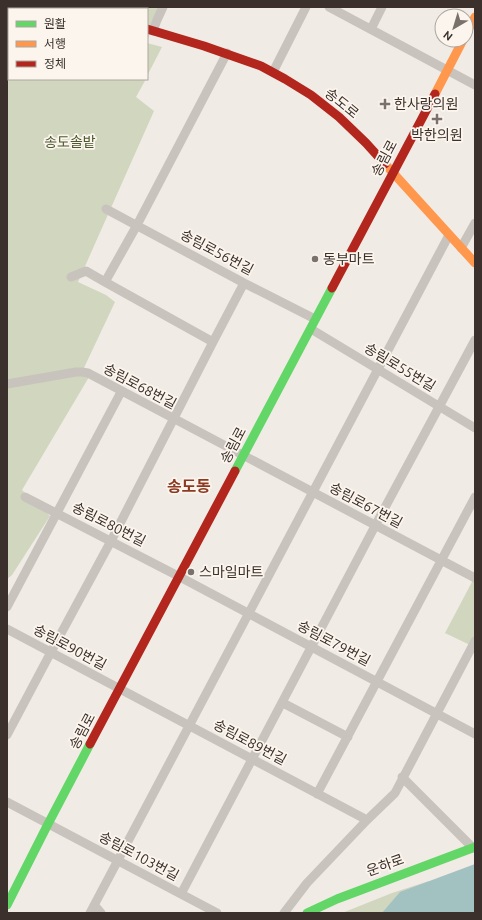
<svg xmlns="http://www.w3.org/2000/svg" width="482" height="920" font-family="Ubuntu,'Noto Sans KR',sans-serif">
  <rect width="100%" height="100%" fill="#f0ebe5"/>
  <path fill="#d1d6bf" d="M37 7H159L147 42V9H38Z
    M9 42V79H146L136 97 154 111 78 282 106 295 115 302 82 372 89 377 22 490 50 516 12 575 7 579V43Z
    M147 43 162 47 147 76Z
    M473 580 475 582V635L470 645 445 633Z
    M429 881 401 913H342L392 893Z"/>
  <path fill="#a1c2c1" d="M475 864V913H382L400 892Z"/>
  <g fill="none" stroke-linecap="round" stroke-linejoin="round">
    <path stroke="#c9c3be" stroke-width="9" d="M329 7 475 85
      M371 29 382 7
      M153 31 157 20 163 7
      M273 72 306 7
      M106 209 244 283 315 319
      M461 248 475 223
      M71 277 86 271 105 282 213 342
      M105 282 137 225 227 53
      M311 329 475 428
      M7 384 76 372H82L88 373 475 578
      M25 497 180 577 475 734
      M7 607 121 392
      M7 629 367 820
      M283 703 348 737
      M7 735 51 652 111 541 213 342 244 283
      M402 777 473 848
      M317 794 475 497
      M7 802 217 913
      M181 894 375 526 475 340
      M95 906 101 913
      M90 913 449 235
      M284 913 307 883 367 820 395 793 475 641"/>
    <path stroke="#63d668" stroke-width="9" d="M235 471 332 288
      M7 905 48 824 90 744
      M307 913 337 899 475 847"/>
    <path stroke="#ff974d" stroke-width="9" d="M73 7 80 9
      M466 34 475 17
      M435 94 463 40
      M385 164 475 263"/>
    <path stroke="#b3261e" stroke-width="9" d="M147 29 204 46 261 66 285 79 311 95 339 117 366 143 385 164
      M332 288 435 94
      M90 744 235 471"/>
  </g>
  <g fill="#7a716c" stroke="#fbf5ee" stroke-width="1.5">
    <path d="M383 98h4v4h4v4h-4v4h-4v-4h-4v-4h4z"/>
    <path d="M435 113h4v4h4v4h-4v4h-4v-4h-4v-4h4z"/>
    <circle cx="315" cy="259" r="4"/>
    <circle cx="191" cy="572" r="4"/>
  </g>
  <g text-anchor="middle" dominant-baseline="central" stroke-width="3.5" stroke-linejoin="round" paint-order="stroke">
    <g font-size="14" fill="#3b302b" stroke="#fbf5ee">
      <text transform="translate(342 103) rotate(39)">송도로</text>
      <text transform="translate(384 158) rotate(-62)">송림로</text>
      <text transform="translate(217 252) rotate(28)">송림로56번길</text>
      <text transform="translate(400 367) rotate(31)">송림로55번길</text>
      <text transform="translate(140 386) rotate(28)">송림로68번길</text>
      <text transform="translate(233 445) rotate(-62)">송림로</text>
      <text transform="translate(366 505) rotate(28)">송림로67번길</text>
      <text transform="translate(109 524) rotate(27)">송림로80번길</text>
      <text transform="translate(334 643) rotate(28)">송림로79번길</text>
      <text transform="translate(70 647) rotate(28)">송림로90번길</text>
      <text transform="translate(82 731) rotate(-62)">송림로</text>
      <text transform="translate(250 742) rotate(28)">송림로89번길</text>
      <text transform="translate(139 856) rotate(28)">송림로103번길</text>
      <text transform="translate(385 865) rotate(-20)">운하로</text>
    </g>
    <g font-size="14" fill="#3b302b" stroke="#fbf5ee" text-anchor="start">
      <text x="394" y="104">한사랑의원</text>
      <text x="437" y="135" text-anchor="middle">박한의원</text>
      <text x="323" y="259">동부마트</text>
      <text x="199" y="572">스마일마트</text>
    </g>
    <g font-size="14" fill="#4a5a2e" stroke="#fbf5ee">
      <text x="70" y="142">송도솔밭</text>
    </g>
    <g font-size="16" font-weight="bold" fill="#8c3b22" stroke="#fbf5ee">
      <text x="189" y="486">송도동</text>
    </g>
  </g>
  <rect width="482" height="920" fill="none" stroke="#3b302b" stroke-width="16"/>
  <rect x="8" y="8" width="140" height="72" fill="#fbf5ee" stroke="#aea6a0"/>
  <rect x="16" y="21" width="20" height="6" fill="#63d668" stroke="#aea6a0"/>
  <text x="44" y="28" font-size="12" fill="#3b302b">원활</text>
  <rect x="16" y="41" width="20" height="6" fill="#ff974d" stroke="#aea6a0"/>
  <text x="44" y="48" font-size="12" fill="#3b302b">서행</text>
  <rect x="16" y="61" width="20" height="6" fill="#b3261e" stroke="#aea6a0"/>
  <text x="44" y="68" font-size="12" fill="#3b302b">정체</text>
  <g transform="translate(454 28) rotate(218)"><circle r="19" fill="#fbf5ee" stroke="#aea6a0"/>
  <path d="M0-3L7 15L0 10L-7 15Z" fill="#7a716c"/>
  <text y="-6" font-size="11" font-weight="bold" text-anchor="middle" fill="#3b302b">N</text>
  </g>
</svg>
